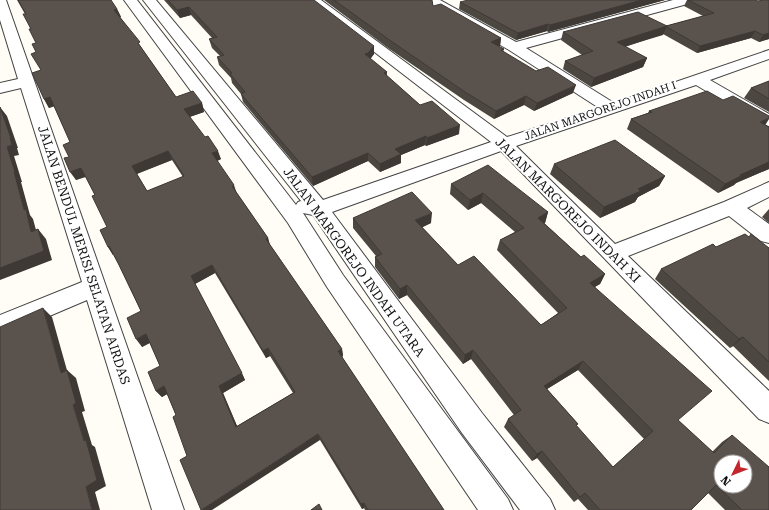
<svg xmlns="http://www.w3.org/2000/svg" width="769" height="510" font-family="'Roboto Serif',serif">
  <rect width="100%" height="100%" fill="#fffdf5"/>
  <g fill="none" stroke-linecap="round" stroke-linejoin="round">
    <defs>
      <path id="street" d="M0 0H6L184 510H152L87 300 0 337V315L82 282 21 88 0 93V83L18 79 0 20Z
        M124 0H137L296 205 298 202 301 201 143 0H156L323 200 491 142 307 0H321L507 137 599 108 509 50 427 3 425 0H440L516 42 673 0H693L691 3 526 48 614 103 769 50V59L710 80 769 114V126L763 125 696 85 516 146 615 244 724 202 769 182V197L747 208 769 224V243L761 241 729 216 628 256 769 391V423L759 419 501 151 332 212 482 413 550 499 555 510H520L462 433 313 215 303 213 343 275 508 499 513 510H478L327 287 288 223Z"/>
    </defs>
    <use href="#street" stroke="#444" stroke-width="2"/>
    <use href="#street" fill="#fff" fill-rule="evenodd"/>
  </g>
  <path fill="#4d4742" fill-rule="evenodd" d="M17 0 117 9 121 17H120L176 97 202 103 204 112 189 117 221 159 217 161 236 192 268 238 270 245 342 349 343 356 342 357 444 510H365L364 508 362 509 320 440 187 456 176 415 167 394 162 397 156 391 160 366 150 343 142 347 141 311 119 265 114 255H113L108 247 107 227 95 195 86 177 76 180 69 157 70 142 54 106 49 108 44 99 41 70 36 52V43L25 14ZM172 160 183 177 147 191 137 174ZM215 273 266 358 270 356 293 393 237 426 223 393 245 380 195 284Z
    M164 0H314L374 54 370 59 387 72V76L420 105 459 134 426 146 425 145 401 155V163L380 172 368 161 313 186 243 102 241 94 232 83 231 78 219 65 217 57 220 56 212 48 209 39 212 38 191 15 180 18Z
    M324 0H432L433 6 501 38 500 46 499 47 504 49 503 52 573 93 534 111 524 105 494 119 464 100 388 48Z
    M665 0 548 32 547 31 516 40 459 9 460 2Z
    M687 0 758 1 769 0V39L759 42 751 38 697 53 663 34 625 47 647 58 643 67 591 87 563 69 565 61 582 55 561 40 563 32 666 26 703 16 684 6Z
    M769 81V112L744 98 751 88Z
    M649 111 765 125 769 127V169L736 183 734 185 718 193 627 129 631 119 648 113Z
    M554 164 665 176 659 186 638 197 635 202 600 218 550 174Z
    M451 184 548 212 545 223H544L581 257 605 274 600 284 595 287 678 420 712 452 722 442 732 435 769 510H725L708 493 691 510H588L578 499 574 502 537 458 532 461 504 427 508 419 514 415 471 359 463 364 407 295 399 299 375 267V257L376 256 353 228V218L431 223 422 227 458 265 541 325 558 313 497 250 500 240 515 232 481 203 468 210 450 194ZM578 370 644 439 613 467 576 426 578 424 547 389Z
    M769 209V223L762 217Z
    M749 237 769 248V381L733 346 730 348 655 279 661 269 716 247Z"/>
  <path fill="#3f3936" d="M642 0H665L548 32 550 25Z
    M189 7 191 15 180 18 177 10Z
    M117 9 121 17H117L114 10Z
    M548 24 547 31 516 40 518 33Z
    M667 26 663 35 613 50 617 42Z
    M755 31 751 38 697 53 700 46Z
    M769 33V39L759 42 763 35Z
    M501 38 500 46 489 50 491 42Z
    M374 46V54L369 61 365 54Z
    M647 58 643 67 591 87 594 78Z
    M576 85 573 93 534 111 537 103Z
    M526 96 524 105 494 119 496 111Z
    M50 97 55 106 49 108 44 99Z
    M202 103 204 112 187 118 184 109Z
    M0 107 7 116 18 148H17L19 155 14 156 22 182H21L30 215 33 219 39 241 31 232 24 210 7 147Z
    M769 118V119L764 127 760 122Z
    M460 125 459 134 426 146 427 138Z
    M426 136 425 145 401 155V163L380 172V164L395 149Z
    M168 151 172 160 136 174 132 166Z
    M218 151 221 159 215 162 212 153Z
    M368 153V161L313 186 312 177Z
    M769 162V169L736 183 734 185 718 193 725 184 740 175Z
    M81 168 86 176 76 180 70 172Z
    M665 176 659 186 638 197 635 202 600 218 604 207 638 189Z
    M234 185 237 194 232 186Z
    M483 193 481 203 468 210 470 200Z
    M548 212 545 223 535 229 538 218Z
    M432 213 431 223 415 231V220Z
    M38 229 46 239 52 260 0 280V268Z
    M268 238 270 246 266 239Z
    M109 246 115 254 113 255 108 247Z
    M212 265 215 273 195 284 191 276Z
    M605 274 600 284 585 292 590 283Z
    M407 285V295L399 299 400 289Z
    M43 308 52 317 70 381 61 373Z
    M146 334 151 342 142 347 136 339Z
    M743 337 733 346 730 348 739 339Z
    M268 348 270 356 266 358 263 351Z
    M342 349 343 356 339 358 338 351Z
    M473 350 471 359 463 364 465 355Z
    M583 361 578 370 539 394 544 386Z
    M67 370 76 378 85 411 82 412 92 445 95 447 106 486 95 492 100 510H92L86 487 84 441 73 405Z
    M242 373 245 380 223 393 240 433 236 427 219 386Z
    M164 386 169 393 162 397 156 391Z
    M318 434 320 440 212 510H201Z
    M542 451 537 458 532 461 537 454Z
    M364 503V508L362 509 361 504Z"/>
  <path fill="#5a524d" stroke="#3f3936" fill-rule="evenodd" d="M18 0H111L117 9 114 10 140 42 138 43 176 97 193 91 202 103 184 109 205 137 208 136 218 151 212 153 234 185 232 186 268 238 266 239 342 349 338 351 444 510H368L364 503 361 504 318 434 201 510 180 460 187 456 173 417 176 415 164 386 156 391 148 372 160 366 146 334 136 339 127 318 141 311 119 265 109 246 108 247 100 230 107 227 92 196 95 195 81 168 70 172 64 158 69 157 63 145 70 142 50 97 44 99 32 73 41 70 31 54 36 52 32 44 36 43 29 29H31L23 14H26ZM168 151 184 176 147 191 132 166ZM212 265 263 351 268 348 295 392 236 427 219 386 242 373 191 276Z
    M168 0H314L374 46 368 53 365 54 387 72 384 73 420 105 432 101 460 125 427 138 426 136 395 149 401 154 380 164 368 153 312 177 241 94 245 92 230 74 232 73 217 57 224 55 209 39 217 37 189 7 177 10Z
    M334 0H432L433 6 441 4 501 38 491 42 504 49 501 50 536 71 548 67 576 85 537 103 526 96 496 111 465 92 388 39Z
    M468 0H642L550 25 548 24 518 33 460 2Z
    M688 0H756L758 1 763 0H769V33L763 35 755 31 700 46 667 27V26H666L714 13Z
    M638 12 667 26 617 42 647 58 594 78 565 61 593 51 563 32Z
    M769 81V99L751 88Z
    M707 91 723 100 733 96 769 116V118L760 122 769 127V162L740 175 741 176 725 184 631 119 652 112 649 111Z
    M0 107 11 138H10L12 145 7 147 15 172H14L24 210 26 209 31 232 38 229 44 251 0 268Z
    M615 140 665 176 638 189 641 191 604 207 554 164Z
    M488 165 548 212 538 218 581 257 584 255 605 274 590 283 712 391 678 420 714 453 732 435 769 467V510H742L716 485 691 510H600L585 493 580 497 542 451 537 454 508 419 521 410 473 350 465 355 407 285 400 289 375 257 382 254 353 218 412 192 432 213 415 220 458 265 474 256 541 325 567 308 500 240 524 228 483 193 470 200 451 184ZM583 361 653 431 613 467 576 425 578 424 544 386ZM721 462H745V486H721Z
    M745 234 749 237 751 234 769 248V362L743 337 739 339 661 269 713 244 716 247Z
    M43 308 61 373 67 370 76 403 73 405 84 441 86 440 97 480 86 487 92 510H0V327Z
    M319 504 322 510H311Z"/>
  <g text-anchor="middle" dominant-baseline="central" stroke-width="4" stroke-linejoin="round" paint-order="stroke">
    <g font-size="11" fill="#111" stroke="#fff">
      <text transform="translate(600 111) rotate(-19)">JALAN MARGOREJO INDAH I</text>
    </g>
    <g font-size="13" fill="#111" stroke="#fff">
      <text transform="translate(568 210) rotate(45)">JALAN MARGOREJO INDAH XI</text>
      <text transform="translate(84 255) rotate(72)">JALAN BENDUL MERISI SELATAN AIRDAS</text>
      <text transform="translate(354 262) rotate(54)">JALAN MARGOREJO INDAH UTARA</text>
    </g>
  </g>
  <g transform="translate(733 474) rotate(227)"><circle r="19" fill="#ffffff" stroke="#a0a0a0"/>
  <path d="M0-3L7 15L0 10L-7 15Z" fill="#c4262e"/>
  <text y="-6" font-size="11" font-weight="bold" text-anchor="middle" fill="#111111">N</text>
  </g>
</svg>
